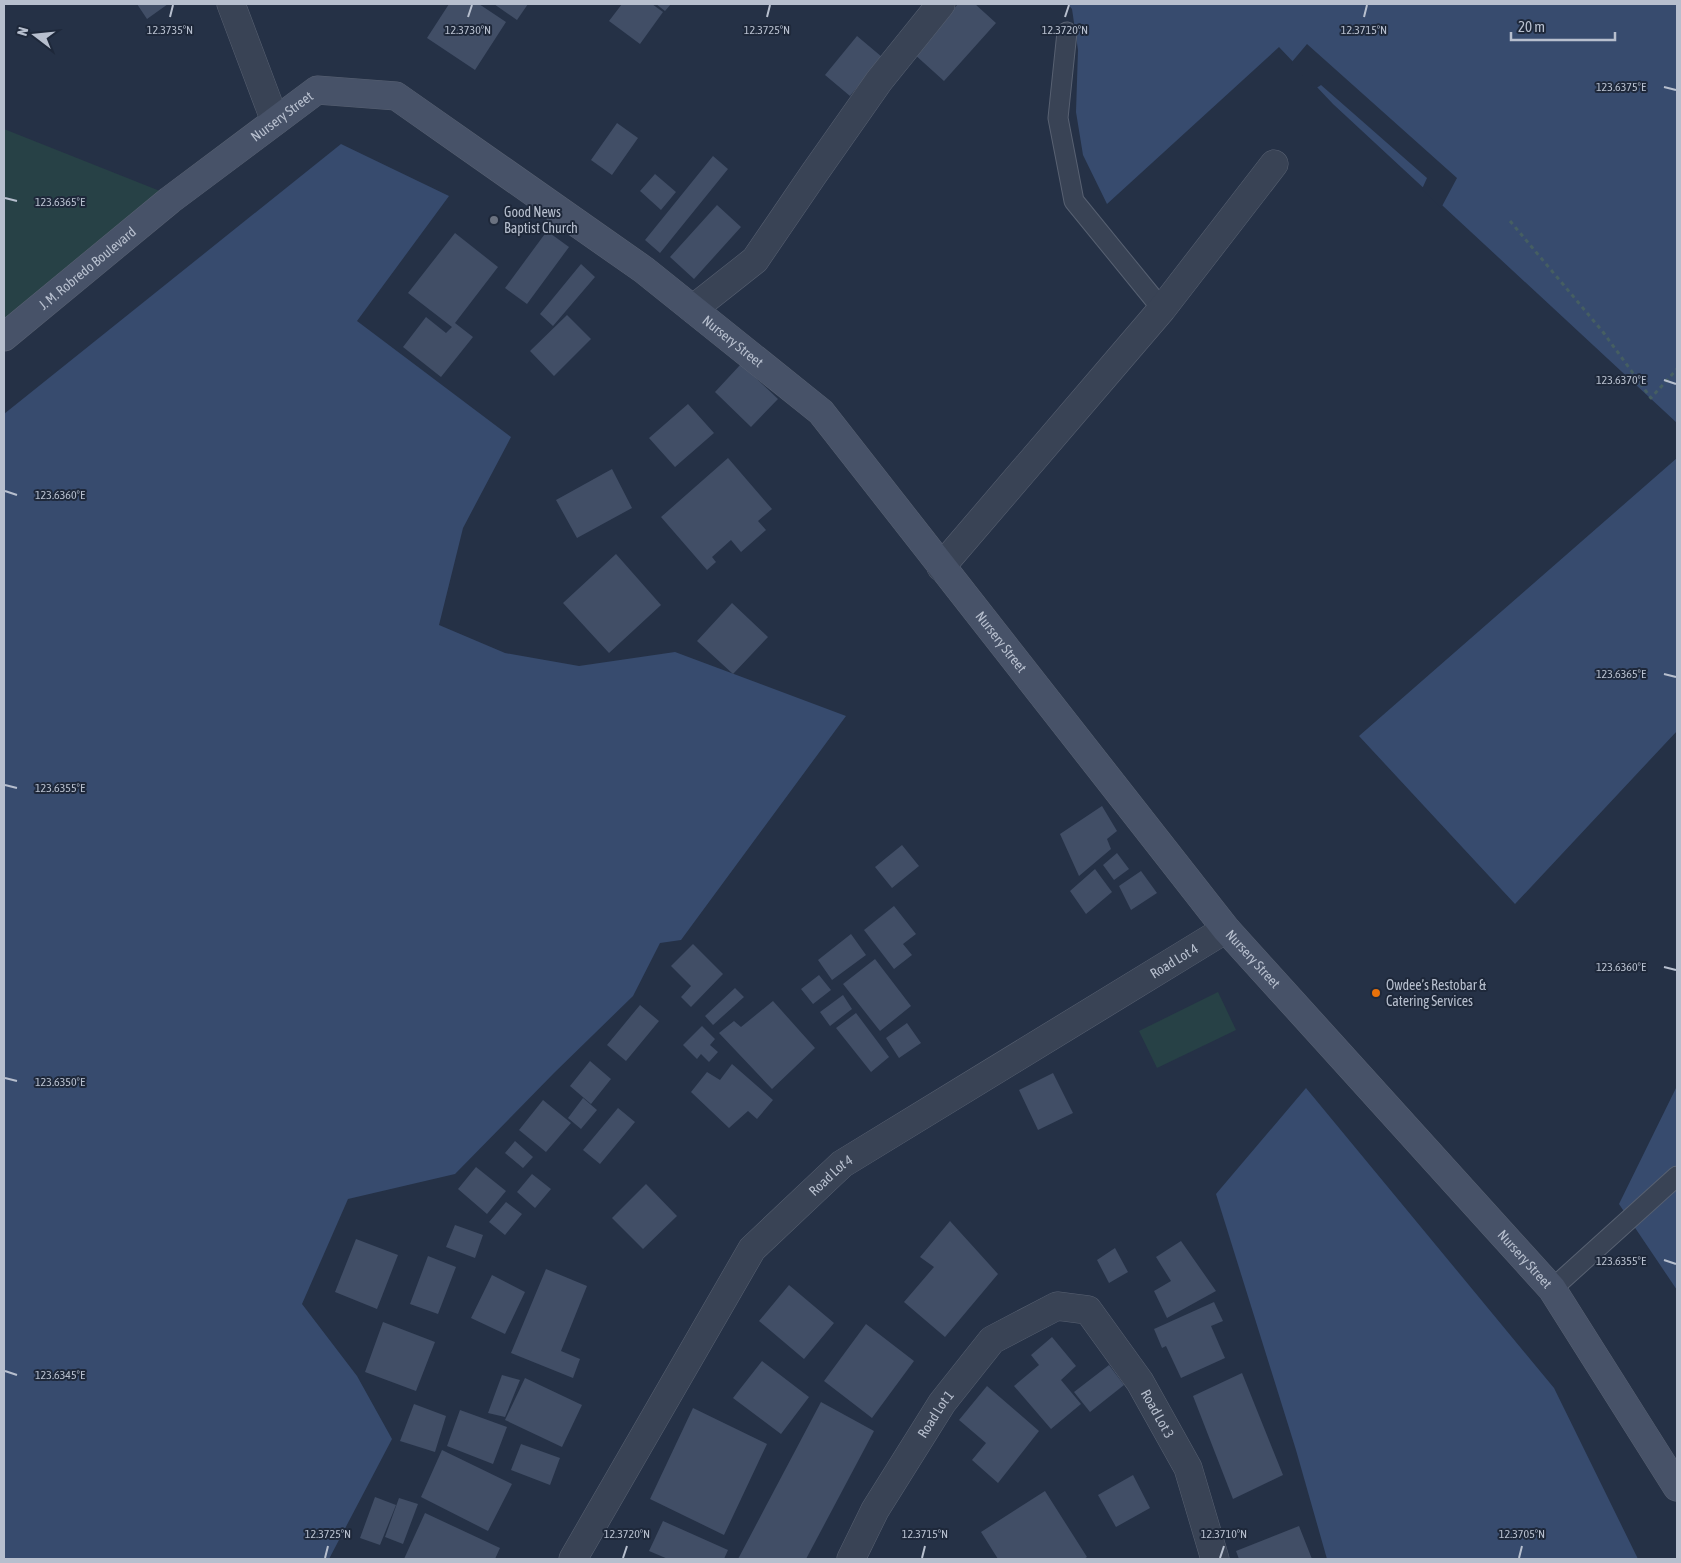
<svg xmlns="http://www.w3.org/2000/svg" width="1681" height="1563" font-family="'Asap Condensed',sans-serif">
  <rect width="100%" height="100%" fill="#253146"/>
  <path fill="#274146" d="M4 129 165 193 4 320Z
    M1218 992 1236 1030 1157 1068 1139 1031Z"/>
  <path fill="#374b6e" d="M1068 4H1677V423L1333 104 1279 47 1107 204 1083 155 1076 112 1078 50 1072 9Z
    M341 144 449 196 357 321 511 437 463 528 439 625 505 653 579 666 675 652 846 716 681 940 660 943 633 996 554 1073 455 1174 348 1199 302 1304 357 1376 392 1439 329 1559H4V414Z
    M1677 458V731L1515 904 1359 736Z
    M1677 1086V1290L1619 1204Z
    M1306 1088 1554 1388 1638 1559H1327L1296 1450 1216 1194Z"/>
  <path fill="#253146" d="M1307 44 1457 178 1441 208 1422 189 1427 178 1321 85 1315 89 1291 63Z"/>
  <path fill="#414e66" d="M137 4H168L147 19Z
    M449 4H479L506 22 475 70 427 38Z
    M494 4H528L517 20Z
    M622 4H652L663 12 640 44 609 21Z
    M656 4H671L665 11Z
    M958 4H975L996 23 944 81 913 53Z
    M857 36 882 57 850 96 825 75Z
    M617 123 638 138 612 175 591 160Z
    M713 156 728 169 660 253 645 240Z
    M655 174 676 192 661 210 640 191Z
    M717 205 741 227 694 279 670 257Z
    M547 231 569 247 527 304 505 288Z
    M455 233 498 267 455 323 473 337 441 377 403 347 426 317 446 333 452 327 408 293Z
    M581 264 595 277 553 326 540 314Z
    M567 315 591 339 554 376 530 351Z
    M741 364 778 399 751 427 715 392Z
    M688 404 714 433 675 467 649 438Z
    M728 458 772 509 758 521 766 530 741 552 731 540 712 557 716 562 707 570 661 517Z
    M612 469 632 508 577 538 556 500Z
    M616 554 661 605 609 653 563 603Z
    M732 603 768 637 733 674 697 641Z
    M1102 806 1117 831 1107 839 1111 849 1079 876 1060 834Z
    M902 845 919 866 892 888 875 867Z
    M1117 853 1129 869 1114 880 1103 865Z
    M1095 869 1112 892 1086 914 1070 891Z
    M1141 871 1157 893 1131 910 1119 886Z
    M894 906 916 934 903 944 912 955 894 969 864 930Z
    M851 934 866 955 832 980 818 960Z
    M693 944 723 974 691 1007 681 997 691 986 671 966Z
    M875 959 911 1006 880 1031 843 984Z
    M819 975 831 990 813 1004 801 989Z
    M735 988 744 997 713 1025 705 1016Z
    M843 995 852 1009 830 1026 820 1012Z
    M773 1001 815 1048 772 1089 719 1033 734 1021 741 1027Z
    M640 1005 659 1021 626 1061 607 1045Z
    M856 1013 889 1057 871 1072 836 1028Z
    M907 1023 921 1043 899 1058 886 1038Z
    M702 1026 715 1039 710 1045 718 1052 709 1062 701 1054 697 1059 683 1045Z
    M590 1061 611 1079 591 1104 570 1086Z
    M732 1064 773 1100 757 1119 748 1111 729 1128 691 1092 707 1072 720 1080Z
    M1053 1073 1073 1113 1038 1130 1019 1090Z
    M583 1098 597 1110 581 1129 568 1118Z
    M543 1100 571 1123 546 1152 519 1130Z
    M618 1108 635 1122 600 1164 583 1150Z
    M515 1141 533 1157 523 1168 505 1153Z
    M476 1167 506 1191 487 1214 458 1189Z
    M532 1174 551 1189 535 1208 517 1192Z
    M646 1184 677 1216 643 1249 612 1218Z
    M506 1202 522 1214 505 1235 489 1222Z
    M950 1221 998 1274 945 1337 904 1302 934 1267 920 1257Z
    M455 1225 483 1235 475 1258 446 1247Z
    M356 1239 398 1255 377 1309 335 1292Z
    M1181 1241 1216 1291 1167 1318 1154 1291 1171 1281 1156 1257Z
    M1115 1248 1128 1272 1109 1283 1097 1260Z
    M428 1256 456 1267 438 1314 410 1304Z
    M546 1269 587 1286 561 1351 580 1359 573 1378 511 1353Z
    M492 1275 525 1292 505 1334 471 1318Z
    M789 1285 834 1323 804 1359 759 1321Z
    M1214 1302 1223 1321 1211 1326 1225 1358 1181 1378 1166 1346 1162 1348 1154 1329Z
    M383 1322 435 1342 416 1391 365 1372Z
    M866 1324 914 1361 872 1418 824 1381Z
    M1052 1337 1076 1366 1061 1380 1081 1404 1051 1429 1014 1386 1039 1365 1031 1355Z
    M762 1361 809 1397 781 1434 733 1398Z
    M1109 1365 1124 1385 1090 1412 1074 1392Z
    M1242 1373 1283 1475 1233 1499 1193 1396Z
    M502 1375 520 1380 505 1417 488 1413Z
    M525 1378 582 1405 562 1447 505 1420Z
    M987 1386 1039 1431 998 1483 972 1460 986 1443 959 1420Z
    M821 1402 874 1431 806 1559H738Z
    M414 1404 446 1416 435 1452 400 1441Z
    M693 1408 767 1444 724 1535 650 1499Z
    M460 1410 507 1427 493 1464 447 1446Z
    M521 1444 560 1458 550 1485 511 1470Z
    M442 1450 512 1484 488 1531 421 1497Z
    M1133 1475 1150 1508 1116 1527 1098 1495Z
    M1045 1491 1087 1557 1084 1559H998L981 1532Z
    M375 1497 396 1505 380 1545 360 1538Z
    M399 1498 418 1504 403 1544 385 1537Z
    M425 1513 500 1548 495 1559H404Z
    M663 1521 728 1550 724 1559H668L649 1551Z
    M1299 1526 1312 1559H1239L1236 1551Z"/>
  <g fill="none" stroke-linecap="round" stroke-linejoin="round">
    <defs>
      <path id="service" d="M1067 32 1058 118 1074 201 1162 309
        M1552 1289 1677 1176"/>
      <g id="minor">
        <path d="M231 4 275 121"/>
        <path d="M693 309 755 260 813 175 879 81 941 4"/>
        <path d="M941 567 1162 309 1274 164"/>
        <path id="s1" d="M573 1559 752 1249 842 1164 1226 929"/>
        <path id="s2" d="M851 1559 875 1510 942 1403 992 1340 1057 1306 1088 1310 1140 1382 1188 1468 1215 1559"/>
      </g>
      <g id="secondary">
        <path id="s3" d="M4 337 170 200 317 90 396 96 644 270 821 412 1226 929 1552 1289 1677 1487"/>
      </g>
    </defs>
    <use href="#service" stroke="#586172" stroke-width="21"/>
    <use href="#minor" stroke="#586172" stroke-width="29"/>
    <use href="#secondary" stroke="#586172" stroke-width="29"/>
    <path stroke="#455e62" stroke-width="3" stroke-dasharray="4 4" stroke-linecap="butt" d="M1510 221 1603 332 1651 398 1677 369"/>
    <use href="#service" stroke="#394355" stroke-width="19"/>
    <use href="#minor" stroke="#394355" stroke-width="28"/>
    <use href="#secondary" stroke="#475268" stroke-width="28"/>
  </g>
  <path fill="none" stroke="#b7bfce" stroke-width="2" d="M170 17 173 5M468 17 472 5M767 17 770 5M1065 17 1069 5M1364 17 1367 5M1664 87 1676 90M5 198 17 201M1664 380 1676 384M5 491 17 495M1664 674 1676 677M5 785 17 788M1664 967 1676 970M5 1078 17 1081M1664 1260 1676 1264M5 1371 17 1375M325 1558 328 1546M623 1558 627 1546M922 1558 925 1546M1220 1558 1224 1546M1519 1558 1522 1546"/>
  <circle fill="#6b7280" stroke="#1e283a" stroke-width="2" cx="494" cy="220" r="5"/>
  <circle fill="#e8710a" stroke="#1e283a" stroke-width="2" cx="1376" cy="993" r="5"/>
  <g text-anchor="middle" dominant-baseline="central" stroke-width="4" stroke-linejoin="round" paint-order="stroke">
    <g font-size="14" fill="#b7bfce" stroke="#1e283a">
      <text stroke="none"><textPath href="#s3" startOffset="355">Nursery Street</textPath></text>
      <text stroke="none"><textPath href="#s3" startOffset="108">J. M. Robredo Boulevard</textPath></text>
      <text stroke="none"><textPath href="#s3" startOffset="895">Nursery Street</textPath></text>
      <text stroke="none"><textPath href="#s3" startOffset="1300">Nursery Street</textPath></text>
      <text stroke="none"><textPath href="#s3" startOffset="1705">Nursery Street</textPath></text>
      <text stroke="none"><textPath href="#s1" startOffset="871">Road Lot 4</textPath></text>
      <text stroke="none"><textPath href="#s1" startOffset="466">Road Lot 4</textPath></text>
      <text stroke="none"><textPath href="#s3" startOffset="2110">Nursery Street</textPath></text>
      <text stroke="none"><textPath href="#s2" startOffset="491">Road Lot 3</textPath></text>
      <text stroke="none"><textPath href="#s2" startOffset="168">Road Lot 1</textPath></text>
    </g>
    <g font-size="14" fill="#b7bfce" stroke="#1e283a" text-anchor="start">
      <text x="504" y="212">Good News<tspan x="504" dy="16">Baptist Church</tspan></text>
      <text x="1386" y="985">Owdee’s Restobar &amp;<tspan x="1386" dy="16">Catering Services</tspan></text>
    </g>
  </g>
  <g font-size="12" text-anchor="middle" fill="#b7bfce" stroke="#1e283a" stroke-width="4" stroke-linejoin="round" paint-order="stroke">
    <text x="170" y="34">12.3735°N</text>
    <text x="468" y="34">12.3730°N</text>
    <text x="767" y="34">12.3725°N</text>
    <text x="1065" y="34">12.3720°N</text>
    <text x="1364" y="34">12.3715°N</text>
    <text x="1621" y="91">123.6375°E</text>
    <text x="60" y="206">123.6365°E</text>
    <text x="1621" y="384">123.6370°E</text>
    <text x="60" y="499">123.6360°E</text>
    <text x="1621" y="678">123.6365°E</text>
    <text x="60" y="792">123.6355°E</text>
    <text x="1621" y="971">123.6360°E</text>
    <text x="60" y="1086">123.6350°E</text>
    <text x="1621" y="1265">123.6355°E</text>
    <text x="60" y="1379">123.6345°E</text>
    <text x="328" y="1538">12.3725°N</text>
    <text x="627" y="1538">12.3720°N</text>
    <text x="925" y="1538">12.3715°N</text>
    <text x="1224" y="1538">12.3710°N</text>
    <text x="1522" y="1538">12.3705°N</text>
  </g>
  <rect width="1681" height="1563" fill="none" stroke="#b7bfce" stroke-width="10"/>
  <g transform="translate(35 35) rotate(286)" stroke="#1e283a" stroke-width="4" paint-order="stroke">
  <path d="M0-4L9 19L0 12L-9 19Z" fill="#b7bfce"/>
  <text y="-8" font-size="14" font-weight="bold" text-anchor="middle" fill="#b7bfce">N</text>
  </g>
  <path d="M1511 32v8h104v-8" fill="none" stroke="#b7bfce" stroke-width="2.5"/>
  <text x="1518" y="32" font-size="15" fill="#b7bfce" stroke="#1e283a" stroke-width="4" paint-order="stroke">20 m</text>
</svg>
